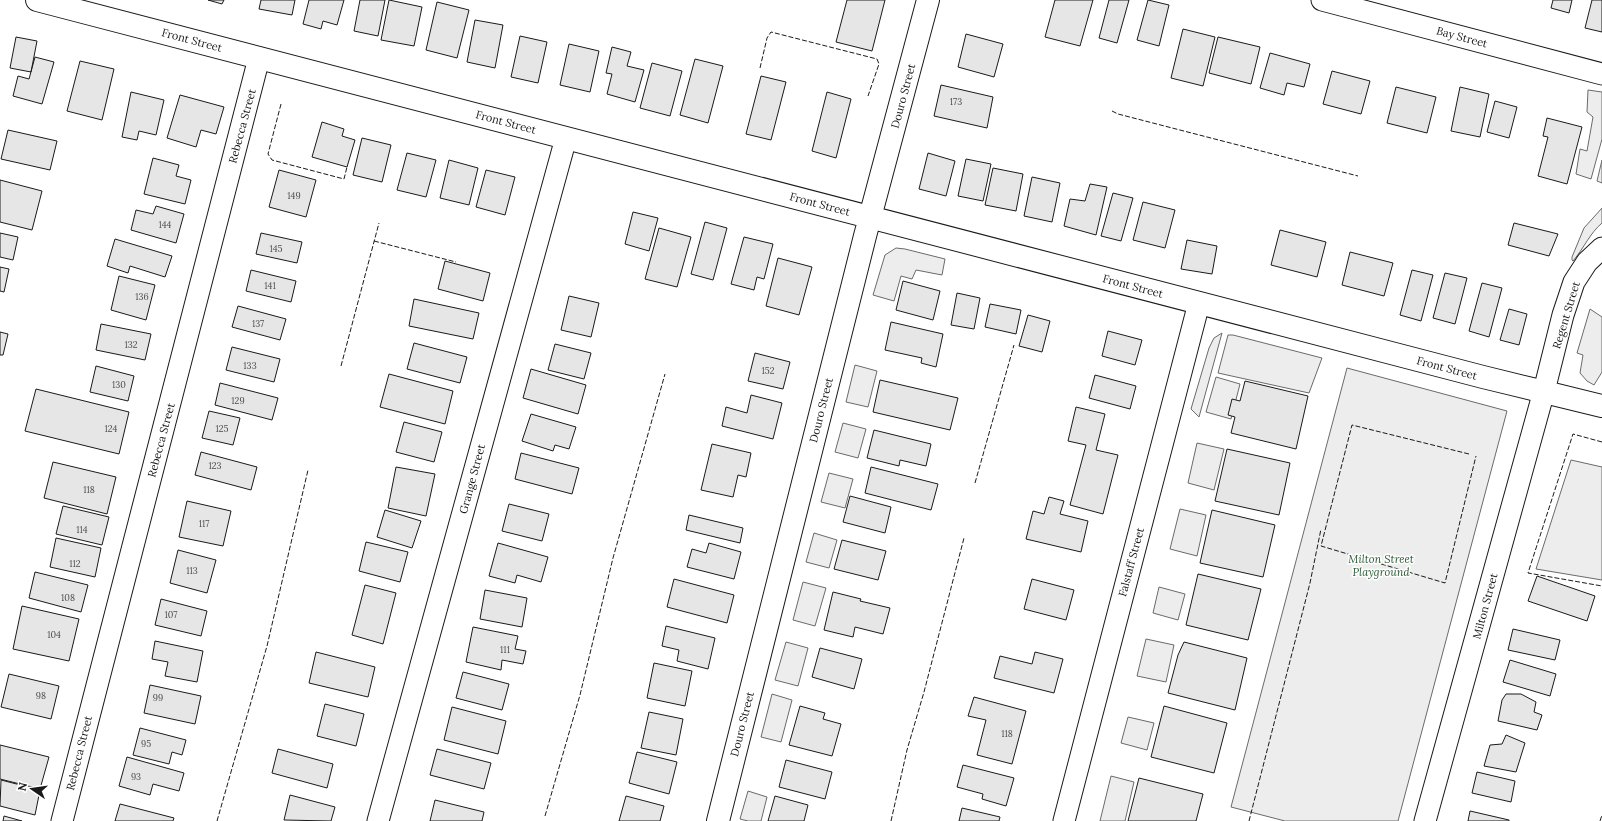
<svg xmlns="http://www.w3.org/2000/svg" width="1602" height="821" font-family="Lora,serif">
  <rect width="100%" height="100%" fill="#fff"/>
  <path fill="#ededed" stroke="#6a6a6a" d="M1588 90 1602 92V139L1591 179 1576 174 1580 149 1587 151 1593 117 1587 112Z
    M1602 160V183L1597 181Z
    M1602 208V223C1590 233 1584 248 1573 261L1572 260V257L1584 228Z
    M896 248 905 249 945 259 942 275 916 270 912 279 901 276 894 301 873 295 885 255Z
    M1590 309 1602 317V372L1594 385 1587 381 1580 373 1583 355 1577 353Z
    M1222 333 1199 417 1191 409 1209 348 1214 338Z
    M1228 335H1233L1322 358 1309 393 1218 373Z
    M855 365 877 371 868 407 846 402Z
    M1347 368 1507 411 1398 821H1285L1231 807Z
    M1216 377 1240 384 1231 419 1206 412Z
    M843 423 866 429 858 458 835 452Z
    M1197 443 1224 449 1214 490 1188 483Z
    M1571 460 1602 467V580L1536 569Z
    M829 473 853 479 845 508 821 502Z
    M1180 509 1206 515 1197 556 1170 549Z
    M814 533 837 540 829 568 806 562Z
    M803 582 826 588 815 626 793 620Z
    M1159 587 1185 594 1178 620 1153 613Z
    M1146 639 1174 645 1166 682 1137 676Z
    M786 642 808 648 798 686 775 680Z
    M772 694 792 700 781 742 761 737Z
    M1128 717 1154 723 1147 750 1121 743Z
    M1111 776 1134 782 1125 821H1100Z
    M748 791 767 797 761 821H748L740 819Z"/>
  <path fill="#e6e6e6" stroke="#1a1a1a" d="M208 0H224L222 4Z
    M261 0H295L292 15 259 9Z
    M309 0H344L337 25 323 21 321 29 303 24Z
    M360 0H385L378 36 354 31Z
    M389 0 422 7 414 46 381 40Z
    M847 0H885L872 51 836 42Z
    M1055 0H1093L1080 46 1045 37Z
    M1109 0H1129L1117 43 1099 38Z
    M1148 0 1169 5 1159 46 1137 40Z
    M1553 0H1572L1569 13 1551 8Z
    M1592 0H1602V32L1585 28Z
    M437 2 469 10 457 58 426 50Z
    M475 20 503 25 495 68 467 62Z
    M1183 29 1215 37 1203 86 1171 78Z
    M966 34 1003 44 994 77 958 67Z
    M520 36 547 42 538 83 511 77Z
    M16 37 37 41 31 72 10 68Z
    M1218 37 1260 47 1251 84 1209 73Z
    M569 44 599 51 590 92 560 85Z
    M612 47 631 52 627 66 644 70 635 102 607 94 612 74 606 73Z
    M1270 53 1310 64 1304 87 1287 83 1284 95 1260 88Z
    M35 57 54 62 42 104 13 96 18 76 29 79Z
    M695 59 723 66 708 123 680 115Z
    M80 61 114 69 102 120 67 111Z
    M652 63 682 71 670 116 640 108Z
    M1332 71 1370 81 1361 114 1323 104Z
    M761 76 786 82 771 140 746 134Z
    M941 85 993 97 987 128 934 116Z
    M1396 87 1436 97 1427 133 1387 123Z
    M1460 87 1489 94 1480 137 1451 131Z
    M131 92 164 100 156 135 139 131 137 140 122 137Z
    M827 92 851 99 836 158 812 151Z
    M180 95 224 107 216 134 201 130 196 147 167 138Z
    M1495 101 1517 107 1509 138 1487 132Z
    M1547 118 1582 127 1567 184 1538 176 1548 137 1543 136Z
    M322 122 344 129 342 136 355 140 347 167 312 157Z
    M8 130 57 141 50 170 1 159Z
    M362 138 391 145 382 182 353 175Z
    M407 153 436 160 426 197 397 190Z
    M928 153 955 161 946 196 919 189Z
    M153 158 179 165 176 176 191 180 185 204 144 194Z
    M966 159 991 164 983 201 958 196Z
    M449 160 478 168 469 205 440 198Z
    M993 168 1023 174 1016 211 985 205Z
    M279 170 316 180 306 217 269 207Z
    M486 170 515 177 505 215 476 207Z
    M1032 177 1060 183 1052 222 1024 216Z
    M0 180 42 191 32 230 0 222Z
    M1090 184 1107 187 1096 235 1064 226 1070 199 1085 201Z
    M1113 193 1133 198 1121 241 1101 236Z
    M1143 202 1175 210 1165 248 1133 240Z
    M156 206 184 214 176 243 131 230 136 210 153 214Z
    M633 212 658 218 649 251 625 244Z
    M705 222 727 228 713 280 691 274Z
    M1514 223 1558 234 1549 256 1508 245Z
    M659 228 691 237 677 287 645 279Z
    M1280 230 1326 242 1317 277 1271 265Z
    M0 233 18 237 13 260 0 257Z
    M261 233 302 242 297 263 256 254Z
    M744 237 773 244 764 279 757 277 754 290 731 284Z
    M115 239 172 256 165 277 130 266 128 273 107 266Z
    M1187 240 1217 246 1212 274 1181 269Z
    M1350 252 1393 263 1384 296 1342 285Z
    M778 258 812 267 799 315 766 306Z
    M445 261 490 273 483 301 438 289Z
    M0 267 9 269 4 292 0 291Z
    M251 270 296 281 291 302 246 291Z
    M1412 270 1433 275 1421 321 1400 315Z
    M1445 273 1467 278 1455 324 1433 318Z
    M119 276 155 285 146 320 111 310Z
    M903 281 940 291 933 320 896 310Z
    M1482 283 1502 288 1489 337 1469 331Z
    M957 293 980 298 974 329 951 325Z
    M569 296 599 303 591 337 561 330Z
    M414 299 479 313 473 339 409 326Z
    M990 304 1021 310 1016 334 985 327Z
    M238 306 286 319 280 340 232 327Z
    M1509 309 1527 314 1519 345 1500 340Z
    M1028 315 1050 321 1042 352 1019 346Z
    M891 322 943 334 936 367 921 363 922 358 885 350Z
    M101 324 151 334 145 360 96 350Z
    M1108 331 1142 340 1135 365 1102 356Z
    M0 332 8 334 3 355H0Z
    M414 343 467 357 460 383 407 369Z
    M555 344 591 353 584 379 548 370Z
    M232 347 280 359 274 382 226 370Z
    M755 353 790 362 783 389 748 381Z
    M96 366 134 376 128 401 90 392Z
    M531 369 586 385 578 414 523 398Z
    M389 374 453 391 445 424 380 407Z
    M1095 375 1136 386 1130 409 1089 398Z
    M880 380 958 398 950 430 873 412Z
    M1245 381 1308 396 1296 449 1231 433 1235 417 1228 415 1232 399 1240 401Z
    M220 383 278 398 272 420 215 405Z
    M36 389 129 412 119 454 25 431Z
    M751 395 782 403 773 439 722 426 726 407 747 413Z
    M1076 407 1105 414 1096 450 1118 455 1103 514 1070 505 1086 445 1068 441Z
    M209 411 240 418 233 445 202 438Z
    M531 414 576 427 569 449 555 445 553 451 522 441Z
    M404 422 442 432 434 462 396 452Z
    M874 430 931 444 926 466 900 460 899 466 867 458Z
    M712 444 751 453 746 477 738 475 733 497 701 490Z
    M1227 449 1290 463 1279 515 1215 501Z
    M201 452 257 467 251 490 195 475Z
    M521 453 579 468 572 494 515 479Z
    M53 462 116 477 107 514 44 498Z
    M396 467 435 474 426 516 388 508Z
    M871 467 938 484 931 510 865 493Z
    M850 496 891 507 885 533 843 522Z
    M1049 497 1064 501 1060 514 1088 521 1081 552 1026 539 1033 511 1044 514Z
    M187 501 231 511 223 546 179 537Z
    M509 504 549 514 542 541 502 531Z
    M63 506 109 517 102 545 56 534Z
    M385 510 421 521 412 548 377 537Z
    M1212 510 1275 525 1263 577 1200 563Z
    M689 515 743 528 740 543 686 530Z
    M56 538 101 548 95 577 50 567Z
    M842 540 886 551 878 580 834 569Z
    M366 542 408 552 400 582 359 571Z
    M498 543 548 557 541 582 517 575 515 583 489 576Z
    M709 543 741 552 734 579 687 567 692 549 706 553Z
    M178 550 216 560 207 593 170 583Z
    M35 572 88 585 81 612 29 598Z
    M1198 574 1261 589 1248 640 1186 625Z
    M1537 576 1595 596 1587 621 1528 601Z
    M674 579 734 595 727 623 667 607Z
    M1032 579 1074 590 1066 620 1024 609Z
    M365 585 396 593 383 644 352 635Z
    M485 590 527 598 522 627 480 619Z
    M833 592 861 599 860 601 890 608 883 634 855 627 853 637 824 630Z
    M161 599 207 611 201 636 155 625Z
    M22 606 79 619 69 661 13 649Z
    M666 626 715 638 708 669 677 661 679 650 662 646Z
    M473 627 518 636 515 649 526 651 523 664 502 660 501 670 466 662Z
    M1513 629 1560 640 1555 660 1508 650Z
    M155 641 203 651 197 682 165 676 168 662 152 659Z
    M1184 642 1247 658 1235 710 1168 693 1178 655Z
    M820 648 862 659 854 689 812 677Z
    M316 652 375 667 368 697 309 683Z
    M1035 652 1063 659 1054 693 994 678 1000 656 1032 664Z
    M1510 660 1556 674 1550 696 1503 682Z
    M654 663 692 671 685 706 647 698Z
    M463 672 509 684 502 710 456 698Z
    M9 674 59 686 51 719 1 707Z
    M150 685 201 696 195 724 144 713Z
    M1506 694H1521L1536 702 1534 712 1542 715 1537 730 1498 721 1502 700Z
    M974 697 1026 711 1012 764 977 755 986 720 968 716Z
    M325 704 364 714 356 746 317 736Z
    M800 706 825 713 823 719 841 724 832 756 789 745Z
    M1164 706 1227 723 1214 773 1151 757Z
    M452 707 506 721 498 754 444 740Z
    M649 712 683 719 676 755 641 748Z
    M140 728 186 740 182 755 172 752 169 764 133 755Z
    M1506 735 1525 743 1516 772 1484 766 1490 745 1502 744Z
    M0 745 49 757 40 789 0 779Z
    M278 749 333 764 327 788 272 773Z
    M437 749 491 763 484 789 430 775Z
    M637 752 677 762 669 794 629 783Z
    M127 757 184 773 179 791 153 784 150 795 119 786Z
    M786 760 832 772 825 799 779 787Z
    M963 765 1014 778 1006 806 982 799 983 794 957 787Z
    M1477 772 1515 781 1511 802 1472 793Z
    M1139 778 1203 794 1196 821H1128Z
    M1 780 40 790 35 815 0 806Z
    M290 795 335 807 331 821 284 820Z
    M626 796 664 806 660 821H619Z
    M775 796 808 805 804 821H768Z
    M435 800 484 812 482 821H430Z
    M120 804 174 818 173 821H115Z
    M962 808 1000 817 999 821H959Z
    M1470 811 1509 820V821H1468Z
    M4 816 22 821H3Z"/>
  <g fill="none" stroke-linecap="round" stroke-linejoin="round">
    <defs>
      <path id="minor" d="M1322 0 1602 74
        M62 821 259 58
        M378 821 566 138
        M1064 821 1199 303
        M1425 821 1544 391 1563 315 1574 282 1587 262 1602 248"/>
      <path id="tertiary" d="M37 0 1483 377C1523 387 1562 396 1602 406
        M718 821 865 236 928 0"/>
    </defs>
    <use href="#minor" stroke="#1a1a1a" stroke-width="23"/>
    <use href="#tertiary" stroke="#1a1a1a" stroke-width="24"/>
    <use href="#minor" stroke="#fff" stroke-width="21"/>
    <use href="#tertiary" stroke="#fff" stroke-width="22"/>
    <path stroke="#1a1a1a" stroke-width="1" stroke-dasharray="5 2" stroke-linecap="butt" d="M760 68 767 38 771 32 877 59 879 64 868 96
      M281 104 268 154 272 160 344 179 347 167
      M1112 111 1118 114 1358 176
      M374 241 456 262
      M341 366 379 223
      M1602 442 1573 434 1528 573 1602 586
      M1469 454 1352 425 1321 546 1445 583 1476 456
      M975 483 1014 345
      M545 816 580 695 613 558 665 374
      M217 821 267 646 308 470
      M891 821 907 750 924 692 964 538
      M1249 821 1310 583 1321 529
      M1600 821 1602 815"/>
  </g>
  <g text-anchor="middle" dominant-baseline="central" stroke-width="3" stroke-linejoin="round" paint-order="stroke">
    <g font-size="9" fill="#4d4d4d">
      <text x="956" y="101">173</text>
      <text x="294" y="195">149</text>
      <text x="165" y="224">144</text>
      <text x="276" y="248">145</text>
      <text x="270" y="285">141</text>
      <text x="142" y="296">136</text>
      <text x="258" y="323">137</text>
      <text x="131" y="344">132</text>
      <text x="250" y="365">133</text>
      <text x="768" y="370">152</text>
      <text x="119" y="384">130</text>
      <text x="238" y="400">129</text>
      <text x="111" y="428">124</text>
      <text x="222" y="428">125</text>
      <text x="215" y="465">123</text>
      <text x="89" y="489">118</text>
      <text x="204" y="523">117</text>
      <text x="82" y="529">114</text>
      <text x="75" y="563">112</text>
      <text x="192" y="570">113</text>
      <text x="68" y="597">108</text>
      <text x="171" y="614">107</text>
      <text x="54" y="634">104</text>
      <text x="505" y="649">111</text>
      <text x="41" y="695">98</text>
      <text x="158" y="697">99</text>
      <text x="1007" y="733">118</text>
      <text x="146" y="743">95</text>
      <text x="136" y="776">93</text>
    </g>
    <g font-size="11" fill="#1a1a1a" stroke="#fff">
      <text transform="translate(1462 37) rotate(15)">Bay Street</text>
      <text transform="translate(192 40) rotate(15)">Front Street</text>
      <text transform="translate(903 96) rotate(-75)">Douro Street</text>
      <text transform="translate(506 122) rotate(15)">Front Street</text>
      <text transform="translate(242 126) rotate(-75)">Rebecca Street</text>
      <text transform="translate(820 204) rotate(15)">Front Street</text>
      <text transform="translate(1133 286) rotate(15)">Front Street</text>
      <text transform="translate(1566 315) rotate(-73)">Regent Street</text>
      <text transform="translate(1447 368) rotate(15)">Front Street</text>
      <text transform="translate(821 410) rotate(-76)">Douro Street</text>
      <text transform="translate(161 440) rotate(-75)">Rebecca Street</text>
      <text transform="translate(472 479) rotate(-75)">Grange Street</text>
      <text transform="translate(1131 562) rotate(-75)">Falstaff Street</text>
      <text transform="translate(1485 606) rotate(-75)">Milton Street</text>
      <text transform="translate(742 724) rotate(-76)">Douro Street</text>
      <text transform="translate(79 753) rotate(-76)">Rebecca Street</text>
    </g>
    <g font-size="11" font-style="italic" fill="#2b5a34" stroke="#fff">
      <text x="1381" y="559">Milton Street<tspan x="1381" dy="13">Playground</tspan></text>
    </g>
  </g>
  <g transform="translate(32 789) rotate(283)" stroke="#ffffff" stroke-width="3" paint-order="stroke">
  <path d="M0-3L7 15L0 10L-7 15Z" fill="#1a1a1a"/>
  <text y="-6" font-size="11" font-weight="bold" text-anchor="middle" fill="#1a1a1a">N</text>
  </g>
</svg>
